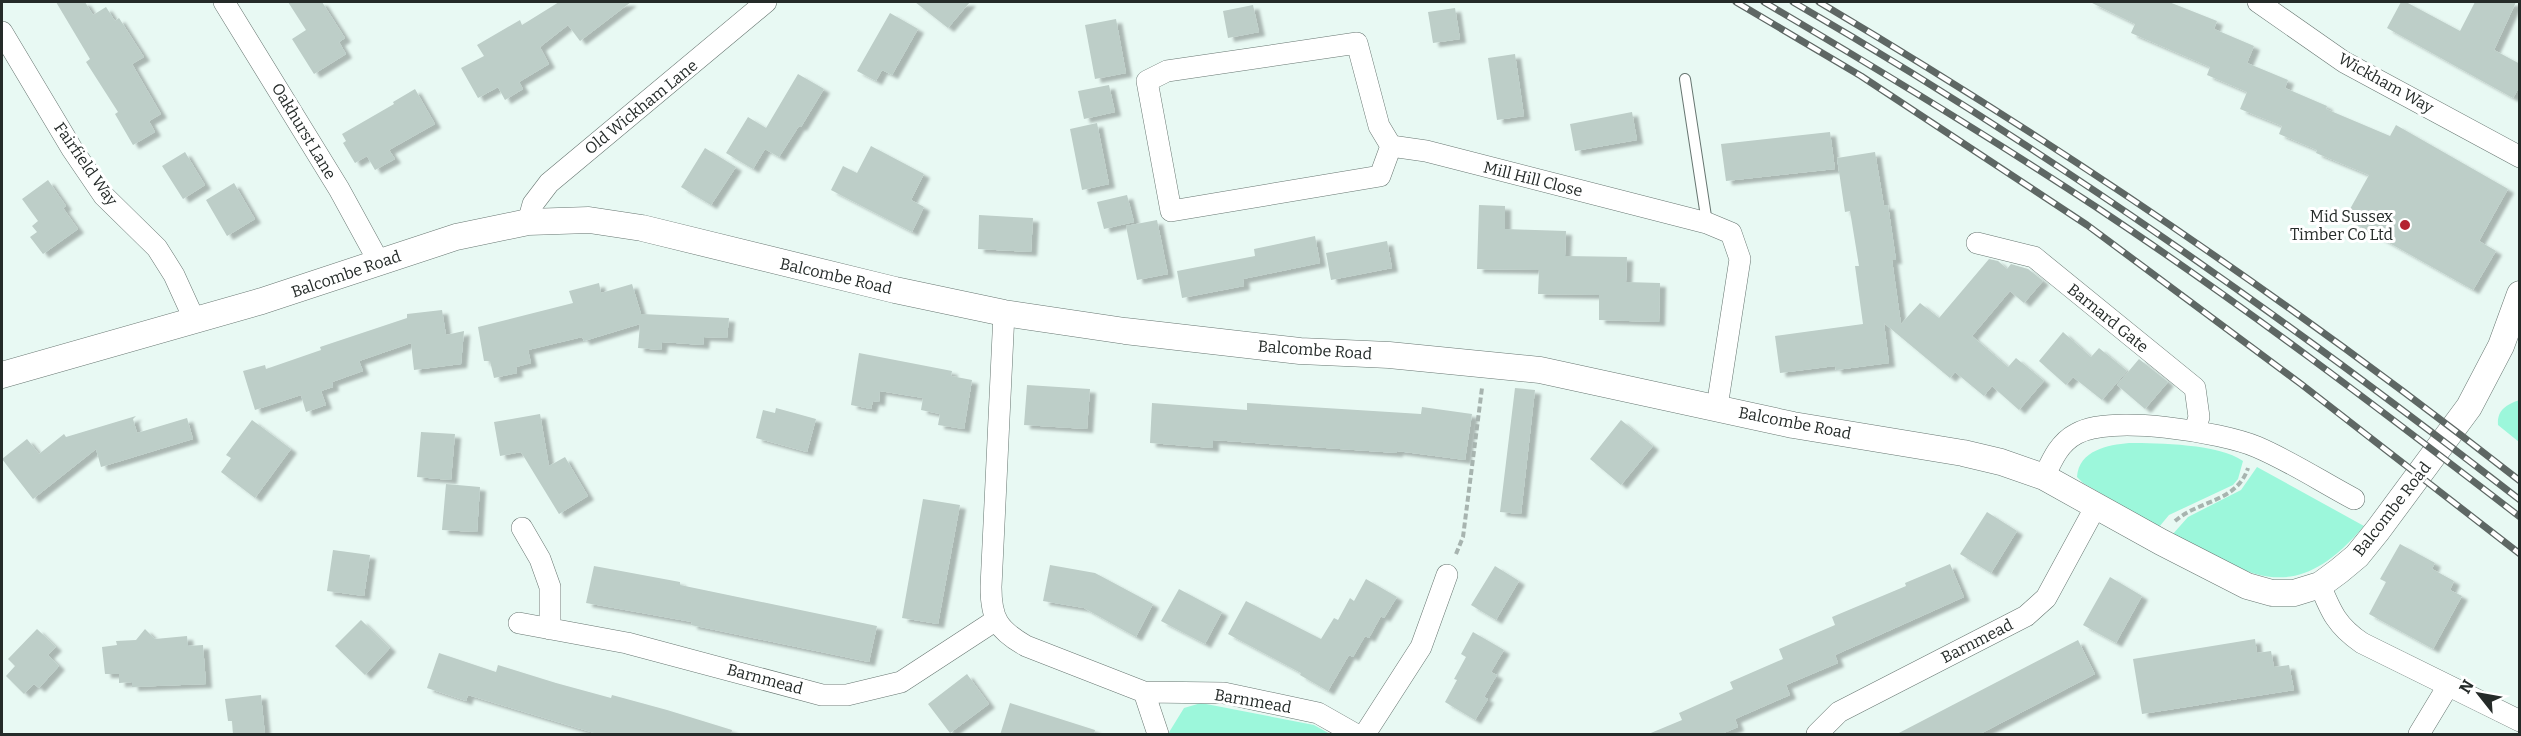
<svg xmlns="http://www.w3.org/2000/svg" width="2521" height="736" font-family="Bitter,serif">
  <defs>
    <filter id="shadow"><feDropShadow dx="6" dy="4" stdDeviation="1.5" flood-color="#0004"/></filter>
  </defs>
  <rect width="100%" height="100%" fill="#e8f9f3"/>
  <path fill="#9cf7db" d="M2519 400H2520L2519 442 2498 425C2497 410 2506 405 2519 400Z
    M2129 443C2159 443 2219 444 2243 461L2238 479 2233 485 2169 515 2159 527 2083 483 2077 477C2079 450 2108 445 2129 443Z
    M2257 467 2364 526C2294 608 2253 577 2172 535L2188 517 2241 490Z
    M1201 703 1314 725 1330 734H1168L1184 708Z"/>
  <path fill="#bdcec8" filter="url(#shadow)" d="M56 2H85L93 15 106 7 115 21 119 18 144 57 132 64 161 114 149 121 155 132 133 145 115 114 118 112 86 62 90 59Z
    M288 2H322L345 38 339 42 346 54 314 74 292 39 306 30Z
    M559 2H631L580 41 568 25 540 47 549 64 519 82 523 89 505 100 498 87 478 98 461 68 484 56 477 45 520 20 522 25Z
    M915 2H970L948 28Z
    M2090 2H2169L2217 21 2214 29 2254 46 2247 63 2288 80 2285 88 2327 106 2326 109 2390 136 2396 125 2508 189 2479 241 2496 251 2473 290 2345 218 2369 175 2316 153 2317 150 2279 134 2282 126 2240 109 2247 92 2207 75 2210 67 2131 33 2135 24Z
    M2401 2H2406L2460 31 2475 2H2516L2494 50 2520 64V86L2513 98 2387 28Z
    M1253 5 1259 32 1228 38 1223 11Z
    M1455 8 1460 39 1433 43 1428 12Z
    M890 13 918 29 892 75 882 70 876 81 857 71Z
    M1116 19 1126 73 1095 79 1085 25Z
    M1515 54 1524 116 1497 120 1488 58Z
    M798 74 824 89 801 127 799 126 779 157 765 149 753 169 726 153 748 117 766 128Z
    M1109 85 1115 112 1084 119 1078 91Z
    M415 89 435 124 389 150 395 159 375 170 367 156 355 163 343 143 346 141 342 134 394 104 393 102Z
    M1632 112 1637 140 1575 151 1570 124Z
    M1097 123 1109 184 1082 190 1070 129Z
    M1830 132 1835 169 1726 181 1721 144Z
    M871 146 924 174 911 200 924 207 912 232 831 190 843 166 857 173Z
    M705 148 736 167 711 205 681 187Z
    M185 152 205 185 183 199 162 166Z
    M1875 152 1884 206 1888 205 1896 260H1892L1901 324 1920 303 1939 318 1989 259 1998 261 2007 269 2011 264 2028 269 2043 281 2024 303 2010 291 1972 336 2008 367 2016 358 2044 381 2019 410 1992 386 1984 396 1955 372 1950 378 1884 323 1889 363 1836 370 1835 366 1780 373 1775 336 1863 324 1855 266H1859L1850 211 1845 212 1837 158Z
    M48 180 66 206 63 208 78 229 43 254 30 237 37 232 32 226 38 221 22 199Z
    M234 183 255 219 227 236 206 200Z
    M1127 195 1134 222 1104 229 1097 202Z
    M1479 205 1505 206V229L1566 231 1565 256 1627 257 1626 282 1660 283 1659 322 1599 320V295L1538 294 1539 270 1477 269Z
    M979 215 1033 218 1031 252 978 249Z
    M1157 220 1168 274 1137 280 1126 226Z
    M1315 236 1320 263 1243 279 1244 286 1182 298 1177 271 1255 256 1254 249Z
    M1387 241 1392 268 1331 280 1326 253Z
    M599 283 601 293 632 284 641 314 729 318 727 338 704 337 703 345 662 342 661 350 638 348 640 324 584 341 582 337 528 350 531 363 516 367 517 373 494 378 490 361H484L478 327 573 303 569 291Z
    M442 310 446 335 464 331 461 364 414 370 411 343 359 361 363 371 332 382 333 387 321 391 326 405 306 412 301 395 255 410 243 371 265 365 266 369 321 350 320 347 407 318V314Z
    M2063 332 2091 357 2099 348 2127 371 2102 400 2073 377 2066 385 2039 361Z
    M859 353 952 371 951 376 972 380 964 429 938 425 940 414 921 410 923 398 880 391 879 402 873 401 871 409 851 405Z
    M2139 359 2168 382 2145 409 2117 385Z
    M1027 385 1090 389 1087 429 1024 425Z
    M1515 388 1535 390 1521 514 1500 512Z
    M1152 403 1247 410V403L1421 414 1422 407 1472 414 1465 460 1397 451V453L1213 440V448L1150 443Z
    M776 408 816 419 807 452 756 438 763 410 775 413Z
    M540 414 549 466 565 457 588 496 559 514 521 452 500 456 494 422Z
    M136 416 133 419 137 433 187 418 193 439 101 467 96 449 33 499 2 459 27 439 39 454 64 434 66 437Z
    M252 420 291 449 255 498 221 472 231 458 226 455Z
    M1621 420 1653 446 1621 485 1590 459Z
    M421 432 455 434 451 480 417 477Z
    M446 484 480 487 477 532 442 530Z
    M923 499 960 505 938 624 902 618Z
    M1987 512 2017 531 1991 573 1960 554Z
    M2400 544 2435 563 2432 569 2454 581 2450 590 2462 596 2433 649 2369 614 2386 582 2380 579Z
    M333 550 370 555 364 596 327 591Z
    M1950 564 1964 597 1835 655 1838 663 1786 685 1790 695 1735 719 1738 727 1719 735H1646L1682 720 1679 713 1733 689 1730 682 1783 659 1779 649 1835 625 1832 617 1906 586 1905 583Z
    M1050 565 1095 573 1153 604 1136 637 1084 608 1043 601Z
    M594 566 680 582V585L877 626 869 662 691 625 692 622 586 603Z
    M1495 566 1519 581 1496 620 1471 605Z
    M2110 577 2142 596 2116 643 2083 625Z
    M1366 579 1397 597 1384 618 1381 616 1369 638 1365 636 1353 657 1349 655 1328 691 1300 675 1301 673 1228 634 1246 601 1321 639 1334 618 1338 620 1350 598 1354 601Z
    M1179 589 1222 612 1205 644 1161 621Z
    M361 620 390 648 365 675 335 646Z
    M37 629 56 647 48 655 59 666 39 688 34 684 24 694 6 676 15 666 8 659Z
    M145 629 155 639 187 636 188 646 203 645 206 684 132 687V682L119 683V674H105L102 647 117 645 116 641 136 640Z
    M1473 632 1504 650 1491 672 1497 675 1484 697 1488 699 1475 720 1445 702 1457 680 1454 679 1466 657 1461 654Z
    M2255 639 2257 653 2271 651 2274 667 2289 665 2294 690 2142 714 2133 659Z
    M2078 640 2095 674 1978 735H1895Z
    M439 653 496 672 498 665 556 683 611 698 612 695 667 710 732 730 731 735H601L468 695 466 701 427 688Z
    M967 674 989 704 950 733 928 704Z
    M261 695 265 735H233L232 721H228L225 699Z
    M1010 703 1095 730 1094 735H1000Z"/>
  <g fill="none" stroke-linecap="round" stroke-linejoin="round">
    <defs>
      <path id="service" d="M1685 79 1707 223"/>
      <path id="minor" d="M224 2 339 189 379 262
        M2258 2 2344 62 2520 157
        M2 32 72 149 104 196 157 248 174 275 195 321
        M1391 146 1379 126 1357 43 1167 71 1147 81 1171 211 1380 176 1391 146 1426 151 1707 223 1731 233 1740 259 1717 407
        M528 222 533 204 549 183 766 2
        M1977 243 2034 257 2195 388 2199 417 2195 430
        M1004 313 991 587C991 619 998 630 1026 646L1144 692 1158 734
        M2044 477C2052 460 2059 443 2076 434 2110 414 2221 432 2257 447 2290 461 2322 482 2354 499
        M522 528 540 559 550 587V629
        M2320 585C2331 612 2337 626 2362 643L2520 721
        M519 623 627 643 822 695H847L901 682 996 620
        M1144 692 1224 693 1318 713 1355 734
        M1365 734 1421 647 1447 575
        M1817 734 1839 712 2026 616 2046 598 2096 506
        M2419 734 2448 686"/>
      <path id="tertiary" d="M2 375 262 301 456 237 528 222 589 220 642 228 895 290 1004 313 1125 331 1300 351 1389 355 1540 370 1793 425 1963 453 2001 462 2044 477 2161 542 2247 586 2272 593H2294L2320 585 2339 571 2357 556 2378 530 2469 407 2501 346 2520 294"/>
    </defs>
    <use href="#service" stroke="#677671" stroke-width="12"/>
    <use href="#minor" stroke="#677671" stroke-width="22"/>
    <use href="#tertiary" stroke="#677671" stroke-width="27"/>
    <path stroke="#a7b4af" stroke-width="4" stroke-dasharray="6 3" stroke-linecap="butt" d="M2175 521C2199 500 2237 502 2248 468
      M1456 554 1463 537 1482 388"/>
    <use href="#service" stroke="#fff" stroke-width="10"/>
    <use href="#minor" stroke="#fff" stroke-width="21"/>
    <use href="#tertiary" stroke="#fff" stroke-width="26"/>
    <defs>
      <path id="rail" d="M1736 2 1861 76 2087 225 2301 384 2520 554
        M1764 2C1876 68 1988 136 2096 207 2242 304 2381 410 2520 517
        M1793 2C2047 149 2288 320 2520 500
        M1819 2C2062 146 2297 306 2520 481"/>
    </defs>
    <use href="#rail" stroke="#5e6764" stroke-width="7"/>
    <use href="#rail" stroke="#fff" stroke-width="4.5" stroke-dasharray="14" stroke-linecap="butt"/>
  </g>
  <circle fill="#b42230" stroke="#fff" stroke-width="2" cx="2405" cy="225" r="6"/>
  <g text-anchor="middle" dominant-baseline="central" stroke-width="6" stroke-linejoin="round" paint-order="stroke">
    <g font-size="16" fill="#252b29" stroke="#fff">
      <text transform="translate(2386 83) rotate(29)">Wickham Way</text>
      <text transform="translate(641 107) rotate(-39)">Old Wickham Lane</text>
      <text transform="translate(304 131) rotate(59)">Oakhurst Lane</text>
      <text transform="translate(86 164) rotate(55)">Fairfield Way</text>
      <text transform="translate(1533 179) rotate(14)">Mill Hill Close</text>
      <text transform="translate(346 274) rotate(-19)">Balcombe Road</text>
      <text transform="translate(836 276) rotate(13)">Balcombe Road</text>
      <text transform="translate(2108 318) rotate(39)">Barnard Gate</text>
      <text transform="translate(1315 350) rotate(4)">Balcombe Road</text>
      <text transform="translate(1795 423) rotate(11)">Balcombe Road</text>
      <text transform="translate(2392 509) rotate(-52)">Balcombe Road</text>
      <text transform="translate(1977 641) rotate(-27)">Barnmead</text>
      <text transform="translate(765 679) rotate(15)">Barnmead</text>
      <text transform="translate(1253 701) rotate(10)">Barnmead</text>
    </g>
    <g font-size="16" fill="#252b29" stroke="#fff" text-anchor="end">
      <text x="2393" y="216">Mid Sussex<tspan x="2393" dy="18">Timber Co Ltd</tspan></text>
    </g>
  </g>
  <rect width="2521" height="736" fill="none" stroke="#252b29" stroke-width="6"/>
  <g transform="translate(2479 694) rotate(301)" stroke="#ffffff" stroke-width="4.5" paint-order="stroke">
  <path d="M0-4.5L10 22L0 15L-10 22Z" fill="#252b29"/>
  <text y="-9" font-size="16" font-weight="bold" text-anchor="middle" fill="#252b29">N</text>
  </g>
</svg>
